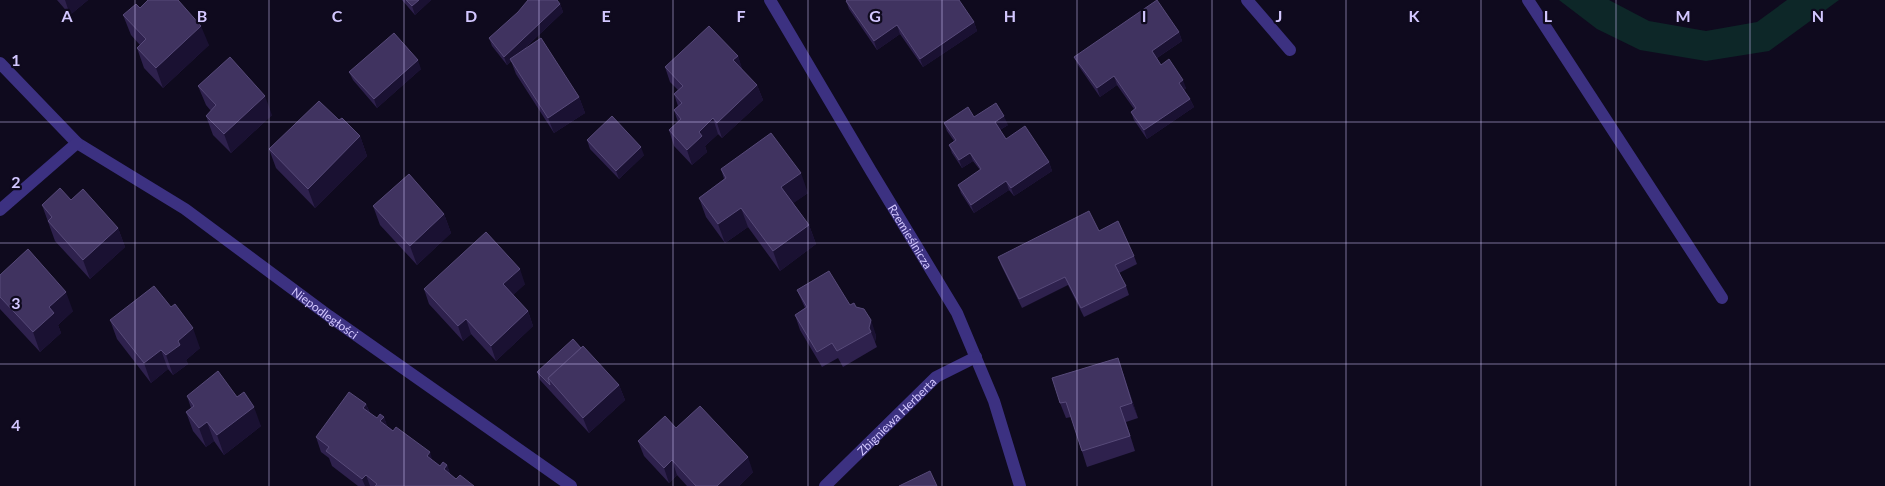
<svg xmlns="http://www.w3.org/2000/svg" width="1885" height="486" font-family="Lato,sans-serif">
  <rect width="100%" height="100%" fill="#0f0a1e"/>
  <path fill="#0d2728" d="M1559 0H1609L1649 21 1706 31 1757 22 1787 0H1839L1769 51 1706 61 1640 50 1597 29Z"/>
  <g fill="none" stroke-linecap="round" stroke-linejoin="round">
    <path stroke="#3c3181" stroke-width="12" d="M1247 0 1290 50
      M1528 0 1722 298"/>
    <g stroke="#3c3181" stroke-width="12">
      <path id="s1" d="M770 0 871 171 957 313 994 401 1020 486"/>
      <path id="s2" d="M0 63 77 143 185 209 329 316 571 486"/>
      <path d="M0 210 77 143"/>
      <path id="s3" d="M825 486 936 377 976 357"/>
    </g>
  </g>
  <path fill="#2e214d" d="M57 0H88L70 15Z
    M402 0H431L415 15Z
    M846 1 974 22 977 31 923 67 900 34 877 50 849 9Z
    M560 4 563 12 522 51 579 97 585 113 554 133 516 74 511 61 507 65 492 46 489 38Z
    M140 8 209 45 163 88 144 68 137 48 140 45 131 35 123 15Z
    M1179 32 1182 41 1157 58 1161 65 1186 88 1184 90 1190 99 1194 107 1147 139 1134 120 1131 112 1134 109 1117 85 1100 97 1078 65 1074 57Z
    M738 56 742 70 757 85 763 100 722 138 718 134 705 146 707 152 692 165 674 146 669 130 678 122 674 110 678 106 674 94 678 90 670 82 665 67Z
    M421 69 377 108 353 80 349 72Z
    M198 86 272 115 231 153 213 135 206 116 211 111 206 105Z
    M974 117 1008 125 1000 130 1006 139 1049 162 1052 171 1014 196 1009 190 974 213 961 193 958 185 980 170 973 161 962 168 952 153 949 145 954 141 947 131 944 123Z
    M339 120 360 136 367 156 315 208 276 168 269 149Z
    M587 140 644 155 619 179 590 149Z
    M721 169 808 193 793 203 809 225 816 244 780 271 748 227 725 243 706 217 699 198 724 179Z
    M71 200 118 228 125 247 90 279 55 241 42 205Z
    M373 206 444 214 451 233 417 265 380 225Z
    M1099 231 1134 256 1137 264 1119 273 1126 286 1129 295 1084 317 1068 285 1022 308 1001 265 998 257Z
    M0 275 73 311 58 325 61 333 40 352 0 309Z
    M525 284 513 295 528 311 533 326 496 361 471 334 463 341 429 304 424 289Z
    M797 290 856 307 876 335 875 342 877 347 843 367 838 358 822 367 800 330 795 315 805 308Z
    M110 320 200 348 186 360 188 364 173 375 168 369 151 383 117 339Z
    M581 348 619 385 625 400 589 433 540 380 537 372Z
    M1123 373 1138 418 1126 422 1135 451 1087 467 1071 417 1066 418 1060 403Z
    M187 396 237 397 261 426 224 455 214 441 206 447 193 431 186 412 191 408Z
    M366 404 370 413 377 418 384 417 387 426 440 466 447 465 450 474 456 479 474 486H358L332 466 329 458 321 452 316 437Z
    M676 428 753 472 739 486H687L677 475 669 483 644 456 638 441Z"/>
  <path fill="#1a1132" d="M65 0H88L70 15Z
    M419 0H431L415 15 412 6Z
    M560 4 563 12 511 61 510 59 511 61 507 65 504 57Z
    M974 22 977 31 923 67 920 59Z
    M897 25 900 34 877 50 874 41Z
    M201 26 209 45 163 88 156 68Z
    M1179 32 1182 41 1155 59 1152 51Z
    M738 56 743 71 733 60Z
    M418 60 421 69 377 108 374 99Z
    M1114 76 1117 85 1100 97 1097 88Z
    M1183 80 1186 88 1182 91 1179 83Z
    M757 85 763 100 722 138 717 123Z
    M265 96 272 115 231 153 224 134Z
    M579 97 585 113 554 133 548 118Z
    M1190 99 1194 107 1147 139 1144 130Z
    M1004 116 1008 125 998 131 995 122Z
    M713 118 718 134 705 146 707 152 692 165 687 150 699 132Z
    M360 136 367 156 315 208 308 189Z
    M641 147 644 155 619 179 616 171Z
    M970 153 973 161 962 168 959 160Z
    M1049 162 1052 171 1014 196 1011 188Z
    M801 173 808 193 788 207 781 187Z
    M1006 181 1009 190 974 213 971 205Z
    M741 208 748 227 725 243 718 224Z
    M444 214 451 233 417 265 410 246Z
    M809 225 816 244 780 271 773 251Z
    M118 228 125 247 90 279 83 260Z
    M520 269 525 284 508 300 503 284Z
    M66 292 73 311 58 325 61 333 40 352 33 332 49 307Z
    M528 311 533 326 496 361 491 346Z
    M466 319 471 334 463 341 458 326Z
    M871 320 876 335 875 342 871 332 869 328Z
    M193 328 200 348 186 360 188 364 173 375 166 355 178 341Z
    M161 350 168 369 151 383 144 363Z
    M1118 358 1138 418 1132 403Z
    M619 385 625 400 589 433 583 418Z
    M366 404 372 419 363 408Z
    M254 407 261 426 224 455 217 435Z
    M384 417 389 432 380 421Z
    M207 422 214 441 206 447 199 428Z
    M430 452 435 468 427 456Z
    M748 457 753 472 739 486H717Z
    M672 460 677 475 669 483 664 468Z
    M447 465 452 480 444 469Z
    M366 475 370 486H365L362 479Z"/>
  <path fill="#403360" stroke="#574a79" d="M148 0H178L201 26 156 68 137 48 146 39 123 15 136 4 140 8Z
    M406 0H419L412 6Z
    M528 0H557L560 4 504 57 489 38 518 12Z
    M847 0H959L974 22 920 59 897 25 874 41 846 1Z
    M1157 0 1179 32 1152 51 1161 65 1169 59 1183 80 1179 83 1190 99 1144 130 1131 112 1136 108 1114 76 1097 88 1074 57Z
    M709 26 738 56 733 60 757 85 717 123 713 118 699 132 702 136 687 150 669 130 681 119 674 110 682 103 674 94 683 86 665 67Z
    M394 33 418 60 374 99 349 72Z
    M541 38 579 97 548 118 510 59Z
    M230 57 265 96 224 134 206 116 216 105 198 86Z
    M319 101 339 120 342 118 360 136 308 189 269 149Z
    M996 103 1004 116 995 122 1006 139 1025 126 1049 162 1011 188 1006 181 971 205 958 185 981 169 970 153 959 160 949 145 956 140 944 123 968 107 974 117Z
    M612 116 641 147 616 171 587 140Z
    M771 133 801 173 781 187 809 225 773 251 741 208 718 224 699 198 726 178 721 169Z
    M409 174 444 214 410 246 373 206Z
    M60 188 71 200 83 189 118 228 83 260 48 221 52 217 42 205Z
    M1089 211 1099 231 1118 221 1134 256 1115 265 1126 286 1081 308 1065 277 1019 299 998 257Z
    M486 232 520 269 503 284 528 311 491 346 466 319 458 326 424 289Z
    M28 249 66 292 49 307 54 313 33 332 0 297V275Z
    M829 271 850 305 854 303 856 307 864 309 871 320 869 328 871 332 837 351 832 343 817 352 795 315 807 307 797 290Z
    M154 286 171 307 175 304 193 328 178 341 180 345 166 355 161 350 144 363 110 320Z
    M573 339 581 348 548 378 550 385 537 372Z
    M583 346 619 385 583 418 548 378Z
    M1118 358 1132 403 1120 407 1130 436 1082 451 1066 402 1060 403 1052 378Z
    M218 371 237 397 244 392 254 407 217 435 207 422 199 428 186 412 194 406 187 396Z
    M349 392 366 404 363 408 377 418 380 414 384 417 380 421 393 431 396 427 430 452 427 456 440 466 443 462 447 465 444 469 456 479 460 475 474 486H375L377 484 366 475 362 479 326 451 329 447 316 437Z
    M700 406 748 457 717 486H696L672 460 664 468 638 441 665 416 676 428Z
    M930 471 937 486H899Z"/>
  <path fill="none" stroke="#d3c7ff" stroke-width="1" stroke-opacity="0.55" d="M135 0V486M269 0V486M404 0V486M539 0V486M673 0V486M808 0V486M942 0V486M1077 0V486M1212 0V486M1346 0V486M1481 0V486M1616 0V486M1750 0V486M0 122H1885M0 243H1885M0 364H1885"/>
  <g text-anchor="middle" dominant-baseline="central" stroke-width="4.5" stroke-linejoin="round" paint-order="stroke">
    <g font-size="12" fill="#d3c7ff" stroke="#0f0a1e">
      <text stroke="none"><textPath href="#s1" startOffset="275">Rzemieślnicza</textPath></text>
      <text stroke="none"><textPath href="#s2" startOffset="412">Niepodległości</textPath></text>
      <text stroke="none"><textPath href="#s3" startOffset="100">Zbigniewa Herberta</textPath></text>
    </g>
  </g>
  <g font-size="16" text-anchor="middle" font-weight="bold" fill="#d3c7ff" stroke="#0f0a1e" stroke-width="4.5" stroke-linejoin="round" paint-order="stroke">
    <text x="67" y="22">A</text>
    <text x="202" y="22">B</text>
    <text x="337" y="22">C</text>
    <text x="471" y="22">D</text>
    <text x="606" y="22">E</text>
    <text x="741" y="22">F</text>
    <text x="875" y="22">G</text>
    <text x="1010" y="22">H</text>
    <text x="1144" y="22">I</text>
    <text x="1279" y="22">J</text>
    <text x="1414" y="22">K</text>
    <text x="1548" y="22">L</text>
    <text x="1683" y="22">M</text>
    <text x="1818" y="22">N</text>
    <text x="16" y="66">1</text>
    <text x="16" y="188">2</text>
    <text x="16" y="309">3</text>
    <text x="16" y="431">4</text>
  </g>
</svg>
